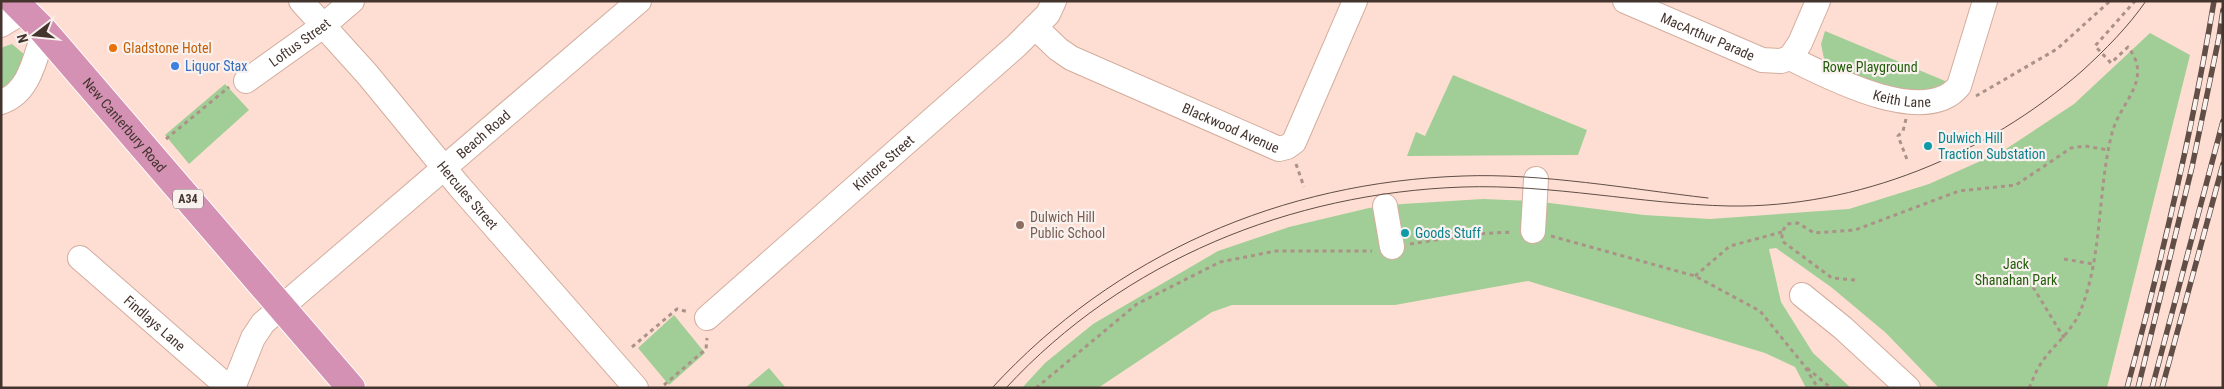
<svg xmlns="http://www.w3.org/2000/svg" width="2224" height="389" font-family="'Roboto Condensed',sans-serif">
  <rect width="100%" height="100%" fill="#feded2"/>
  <path fill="#a1ce96" d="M1825 31 1950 83 1925 91 1901 93 1825 64 1821 44Z
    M2150 33 2190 55 2107 388H1939L1886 333 1831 287 1776 248 1769 249 1781 302 1813 353 1851 388H1806L1795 367 1765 353 1528 281 1395 305H1232L1212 312 1098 388H1022L1045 363 1093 324 1218 251 1289 227 1369 208 1402 204 1483 199 1534 201 1644 215 1710 219 1849 209 1929 184 2003 151 2074 104Z
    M12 44 32 61 1 91V52L3 47Z
    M1453 75 1587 130 1578 155 1407 156 1416 132 1425 136Z
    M225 84 249 110 189 164 165 135Z
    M674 315 705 353 669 385 638 348Z
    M769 368 786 388H745Z"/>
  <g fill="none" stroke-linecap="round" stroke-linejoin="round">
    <defs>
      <g id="minor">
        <path id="s1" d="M301 1 367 74 459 186 636 388"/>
        <path id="s2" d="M1625 1 1762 60 1781 61 1790 58"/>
        <path d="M1 25 24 11"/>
        <path id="s3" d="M1035 27 1058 49 1071 58 1279 149 1287 147 1294 142 1355 1"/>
        <path id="s4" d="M1790 58C1828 77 1925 128 1959 86L1985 1"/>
        <path d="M1790 58 1800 43 1818 1"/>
        <path id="s5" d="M246 81 323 26 352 1"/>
        <path d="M1 102C30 93 35 57 44 32"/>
        <path d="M1385 206 1392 247"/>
        <path d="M1533 231 1536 179"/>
        <path id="s6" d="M80 258 229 388"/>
        <path d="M1802 295 1843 328 1908 388"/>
        <path id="s7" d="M707 318 1016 46 1048 14 1054 1"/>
        <path id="s8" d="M233 388 253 338 263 323 639 1"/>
      </g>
      <g id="highway">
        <path id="s9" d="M14 1 41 28 351 388"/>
      </g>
    </defs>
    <use href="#minor" stroke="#d3ad9e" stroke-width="26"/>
    <use href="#highway" stroke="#fff" stroke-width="30"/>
    <path stroke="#ab9288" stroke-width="3" stroke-dasharray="4 4" stroke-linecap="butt" d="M1976 96 2057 49 2110 1
      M1906 119 1903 131 1898 136 1908 162
      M166 139 229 87
      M1296 164 1304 187
      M1551 236 1695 276 1760 311 1803 364 1818 388
      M1410 244 1473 234 1513 232
      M2064 259 2093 264
      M1695 276 1730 246 1782 232
      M1855 280 1832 278 1782 241V232L1787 224 1798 223 1814 233 1855 230 1959 191 2016 185 2071 148 2085 146 2108 150
      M2033 287 2064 338
      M632 347 677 309 689 312
      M1807 368 1831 388
      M664 385 706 349 707 338
      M1036 388 1137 304 1220 262 1276 251H1372
      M2029 388C2032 382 2034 376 2037 370 2048 349 2070 335 2080 312 2103 256 2097 192 2112 133 2120 102 2154 80 2128 47L2111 63 2095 46 2135 1"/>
    <use href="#minor" stroke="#fff" stroke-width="24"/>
    <use href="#highway" stroke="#d491b4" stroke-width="28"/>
    <path stroke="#604e47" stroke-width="1" d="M992 388C1115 254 1282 182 1463 176 1541 173 1630 189 1708 198
      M1006 388C1124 260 1291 193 1463 187 1552 184 1640 204 1729 206 1858 208 1986 155 2082 71 2105 50 2128 27 2146 1"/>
    <defs>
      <path id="rail" d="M2127 388C2162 259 2192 133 2214 1
        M2138 388 2192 167 2219 37 2223 10
        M2152 388 2223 121
        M2162 388 2223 164"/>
    </defs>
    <use href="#rail" stroke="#604e47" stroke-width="5.5"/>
    <use href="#rail" stroke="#f9f1ee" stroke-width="4" stroke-dasharray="11" stroke-linecap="butt"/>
  </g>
  <circle fill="#e8710a" stroke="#f9f1ee" stroke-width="2" cx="113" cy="48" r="5"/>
  <circle fill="#3f7fe0" stroke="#f9f1ee" stroke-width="2" cx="175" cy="66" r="5"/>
  <g fill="#0f9aa8" stroke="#f9f1ee" stroke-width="2">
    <circle cx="1928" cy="146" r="5"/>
    <circle cx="1405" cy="233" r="5"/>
  </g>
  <circle fill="#8d6e63" stroke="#f9f1ee" stroke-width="2" cx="1020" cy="225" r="5"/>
  <g text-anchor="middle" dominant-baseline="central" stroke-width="4.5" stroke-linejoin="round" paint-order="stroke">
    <rect fill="#f9f1ee" stroke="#7a6d68" stroke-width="1" x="173" y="189.5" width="30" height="19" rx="4"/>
    <g font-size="12" font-weight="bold" fill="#44342e">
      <text x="188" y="199">A34</text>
    </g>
    <g font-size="14" fill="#44342e" stroke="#f9f1ee">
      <text stroke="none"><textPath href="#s2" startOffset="90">MacArthur Parade</textPath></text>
      <text stroke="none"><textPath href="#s5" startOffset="66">Loftus Street</textPath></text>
      <text stroke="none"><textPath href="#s4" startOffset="120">Keith Lane</textPath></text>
      <text stroke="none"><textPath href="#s9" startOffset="166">New Canterbury Road</textPath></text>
      <text stroke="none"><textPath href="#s3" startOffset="222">Blackwood Avenue</textPath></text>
      <text stroke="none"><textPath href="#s8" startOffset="362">Beach Road</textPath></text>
      <text stroke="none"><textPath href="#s7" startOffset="235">Kintore Street</textPath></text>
      <text stroke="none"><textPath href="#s1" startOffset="256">Hercules Street</textPath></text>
      <text stroke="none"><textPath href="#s6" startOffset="99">Findlays Lane</textPath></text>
    </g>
    <g font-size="14" fill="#c56008" stroke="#f9f1ee" text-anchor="start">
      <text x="123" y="48">Gladstone Hotel</text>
    </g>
    <g font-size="14" fill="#366cbe" stroke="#f9f1ee" text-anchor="start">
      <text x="185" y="66">Liquor Stax</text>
    </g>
    <g font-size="14" fill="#225d0c" stroke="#f9f1ee">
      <text x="1870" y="67">Rowe Playground</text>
      <text x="2016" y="264">Jack<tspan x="2016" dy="16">Shanahan Park</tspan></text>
    </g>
    <g font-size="14" fill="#0d838f" stroke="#f9f1ee" text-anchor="start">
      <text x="1938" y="138">Dulwich Hill<tspan x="1938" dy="16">Traction Substation</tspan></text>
      <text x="1415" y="233">Goods Stuff</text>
    </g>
    <g font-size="14" fill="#785e54" stroke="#f9f1ee" text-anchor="start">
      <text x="1030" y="217">Dulwich Hill<tspan x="1030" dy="16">Public School</tspan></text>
    </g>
  </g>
  <rect width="2224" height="389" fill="none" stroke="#44342e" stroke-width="5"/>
  <g transform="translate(35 35) rotate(254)" stroke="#f9f1ee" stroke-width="4" paint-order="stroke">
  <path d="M0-4L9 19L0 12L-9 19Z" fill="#44342e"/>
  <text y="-8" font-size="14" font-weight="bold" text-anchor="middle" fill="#44342e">N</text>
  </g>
</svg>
